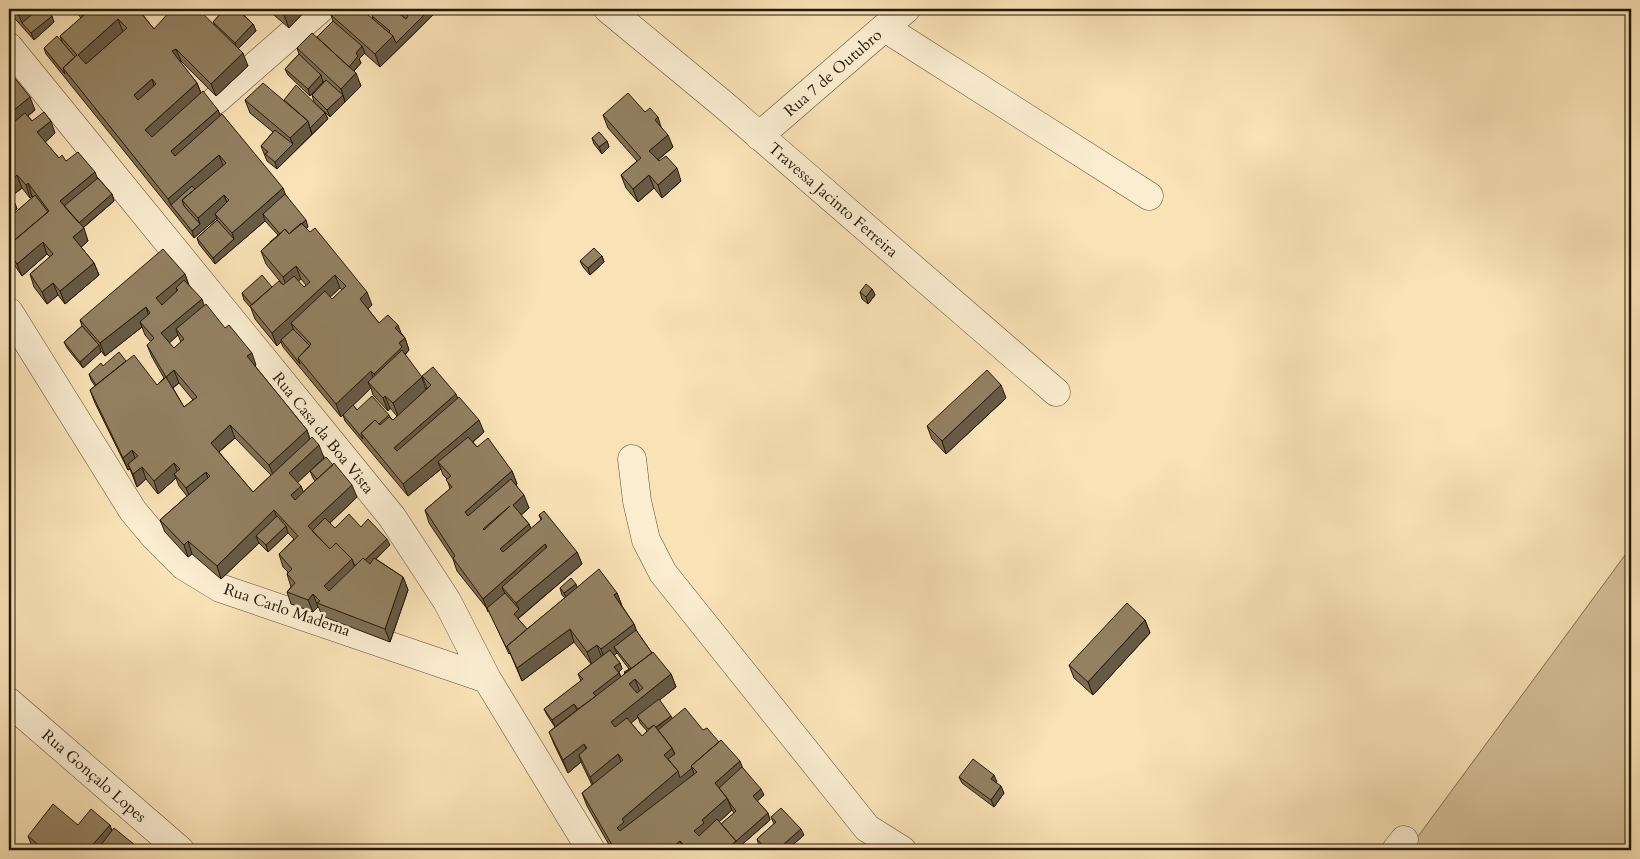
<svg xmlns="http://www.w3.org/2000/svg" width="1640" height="859" font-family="Cardo,serif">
  <rect width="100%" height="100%" fill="#f9e3b6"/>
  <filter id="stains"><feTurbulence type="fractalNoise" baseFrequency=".004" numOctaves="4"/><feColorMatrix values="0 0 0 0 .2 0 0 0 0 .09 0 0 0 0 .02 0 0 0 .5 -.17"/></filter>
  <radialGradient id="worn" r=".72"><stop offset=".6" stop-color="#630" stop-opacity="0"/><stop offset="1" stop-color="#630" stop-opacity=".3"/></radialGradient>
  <path fill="#d5c098" stroke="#7c6c50" d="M1631 547V850H1408Z"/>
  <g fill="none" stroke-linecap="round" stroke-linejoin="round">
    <defs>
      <path id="minor" d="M608 9 724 105 1056 392
        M885 28 1149 196
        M9 47 392 517 447 601 487 679 591 850
        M216 100 320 9
        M759 136 906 9
        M9 312 133 511 154 536 184 566 220 588 487 679
        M632 459 637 501 646 540 663 573 867 828 902 850
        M9 702 180 850
        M1396 850 1404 840"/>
    </defs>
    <use href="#minor" stroke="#594a34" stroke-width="29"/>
    <use href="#minor" stroke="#fbedd0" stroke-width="28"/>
  </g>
  <path fill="#7e6f54" stroke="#241708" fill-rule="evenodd" d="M9 9H48L47 10 54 22 34 40 9 12Z
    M74 9H138L154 29 215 25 213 22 225 9H250L244 15 253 24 256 31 238 49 248 66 216 96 181 61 180 62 197 83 201 93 218 110 220 115 285 194 308 227 306 228 372 305 368 309 379 323 402 334 405 338 409 350 405 355 426 389 427 388 422 376 458 398 484 432 473 442 477 447 512 471 517 484 516 485 529 508 521 515 529 524 531 529 541 520 539 515 577 552 582 564 518 619 527 629 565 598 562 595 560 588 577 587 617 593 622 606 634 624 636 630 652 653 671 674 676 687 659 700 672 719 703 730 742 767 764 795 757 801 768 813 770 820 738 848 739 850H612L587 806 582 793 592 785 581 762 568 773 554 744 549 732 555 727 547 715 544 709 581 681 578 674 591 664 574 642 522 681 510 653 509 654 489 611 457 571 453 559 429 523 425 510 450 489 447 479 443 475 441 469 408 496 345 421 343 415 341 417 302 370 283 347 281 342 277 346 255 319 251 308 244 300 242 293 283 285 266 264 261 251 278 235 265 221 215 264 199 244 197 238 217 220V218L194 238 46 54 44 48 62 42 60 36 81 18ZM301 279 306 285 304 287 298 281ZM340 288 342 290 332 299 330 297ZM371 388 373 395 388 411 390 408 397 416 393 420 390 417 389 415 357 410 353 405ZM617 653 629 669 621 677 619 672 622 669 620 663 614 655ZM638 717 640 723 647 731 642 736 631 723ZM732 810 734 813 721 824 719 822Z
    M267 9H307L289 28Z
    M394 9H431L433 15 380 67 364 53 359 59 361 63 354 71 361 86 330 117 314 102 312 95 324 82 323 81 310 96 288 75 285 69 299 54 297 48 317 37 333 21 331 15 373 19 372 16 406 19Z
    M9 71 35 110 28 116 32 121 55 133 45 142 59 158 66 161 98 178 112 194 114 201 83 228 88 241 81 247 94 263 99 275 65 304 58 295 47 304 34 287 30 274 50 257 47 254 22 276 11 260 9 255V245L10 244 9 241V231L12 229 9 222V218L33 197 32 196 30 198 22 188 12 196 17 209 9 216Z
    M245 100 284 101 325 113 328 119 277 169 267 161 261 146 273 132 250 113Z
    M645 112 661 127 673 147 658 160 681 181 662 198 654 188 638 202 626 188 621 175 637 161 608 128 603 115Z
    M592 138 607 141 609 147 602 154 594 144Z
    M602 256 604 262 590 275 583 267 580 261Z
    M185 274 189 285 204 306 256 365 255 366 307 430 310 439 324 458 297 482 301 486 303 492 315 481 313 478 310 471 357 497 330 523 335 528 361 527 390 545 376 559 403 577 408 590 390 642 322 616 319 608 318 607 313 612 291 604 287 592 291 587 287 574 288 572 283 567 279 554 294 539 288 533 268 552 259 543 221 579 192 554 188 557 165 532 160 520 187 496 179 486 176 478 158 494 146 479 137 487 130 469 128 470 95 403 90 390 95 386 91 380 89 374 103 366 126 361 157 385 164 378 152 357 147 345 151 342 145 335 142 327 105 356 101 351 83 368 67 348 64 342 82 326 80 320ZM178 335 181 342 174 348 169 343ZM179 383 193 400 184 407 173 388ZM235 438 271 475 253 492 219 452Z
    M872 289 875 295 868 304 862 299 860 292Z
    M1006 398 946 454 932 439 927 426Z
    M1145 620 1150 633 1093 695 1074 678 1069 665Z
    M959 777 997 782H996L1004 793 994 807 962 783Z
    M771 817 804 835 787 850H763L759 846 757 839 774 824Z
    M78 825H110L112 831 141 850H34L33 849 28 836Z"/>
  <path fill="#675a45" stroke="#241708" d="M28 9H48L26 27 22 23 19 16Z
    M89 9H99L84 21 82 15Z
    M241 9H250L242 17 239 11Z
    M290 9H307L289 28 284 15Z
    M430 9 433 15 380 67 375 54 393 36Z
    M52 16 54 22 34 40 31 33Z
    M118 19 123 32 82 68 78 55Z
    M253 24 256 31 237 50 235 43Z
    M362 46 365 53 359 59 361 63 349 76 347 69 356 53Z
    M176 49 181 61 176 64 172 51Z
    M243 53 248 66 216 96 211 84Z
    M356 73 361 86 345 102 341 89Z
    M321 75 323 82 310 96 308 89Z
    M152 79 156 92 139 107 134 95Z
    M197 83 202 96 150 142 145 130Z
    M343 95 345 102 330 117 327 110Z
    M30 97 35 110 9 131V114Z
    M218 110 223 122 176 164 171 151Z
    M325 113 328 119 312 134 310 128Z
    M658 117 662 130 655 120Z
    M51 121 55 133 42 145 37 132Z
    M308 121 312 134 277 169 275 162 293 144 290 138Z
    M668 135 673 147 654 163 649 151Z
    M607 141 609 147 602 154 599 147Z
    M219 155 224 168 182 200 171 205 168 199Z
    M677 168 681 181 662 198 658 185Z
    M95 172 100 185 67 213 60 201Z
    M17 175 22 188 9 198V182Z
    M649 175 654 188 638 202 633 189Z
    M28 183 32 196 30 198 26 185Z
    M283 188 288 201 263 214 265 221 215 264 213 258 234 239 232 233Z
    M112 194 114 201 79 231 77 224Z
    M224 195 229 208 215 214 217 218 194 238 192 231 200 224 198 218Z
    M12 196 17 209 9 216V199Z
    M306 220 308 227 277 254 275 247Z
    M84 228 88 241 78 250 73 237Z
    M43 242 47 254 22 276 17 264Z
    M602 256 604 262 590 275 588 268Z
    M94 263 99 275 65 304 60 291Z
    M296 266 301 279 288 290 283 277Z
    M185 274 189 287 178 290 176 288 179 296 161 311 156 298Z
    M335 275 340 288 296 328 291 323 294 330 281 340V342L277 346 272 333Z
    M53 283 58 295 47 304 42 292Z
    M872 289 875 295 868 304 866 297Z
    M367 292 372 305 365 312 360 299Z
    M202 299 206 311 176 329 178 335 166 346 161 333Z
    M146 307 150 320 140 322 142 327 105 356 100 343Z
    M398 325 403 338 395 328Z
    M405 338 409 350 405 354 379 387 374 374 399 343Z
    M99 345 101 352 83 368 80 362Z
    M252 353 256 365 252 369 247 356Z
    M174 370 179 383 171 389 166 377Z
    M371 371 375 384 368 382 371 388 341 417 336 404Z
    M422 377 426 390 398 416 393 403Z
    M1001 385 1006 398 946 454 942 441Z
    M456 394 461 406 398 461 394 448Z
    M385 396 390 408 388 411 383 398Z
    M479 420 484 432 443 467 438 462 441 469 408 496 403 484Z
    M230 425 235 438 215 455 211 443Z
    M307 430 311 443 274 477 269 465Z
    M319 445 324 458 294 486 289 473Z
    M132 450 137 463 128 464 130 469 128 470 123 458Z
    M174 463 179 476 174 474 176 478 158 494 154 481Z
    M142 467 146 479 137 487 133 474Z
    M512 471 517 484 470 525 465 512Z
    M206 472 210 485 191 500 186 488Z
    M352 485 357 497 315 537 308 526Z
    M301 486 306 499 295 508 291 495Z
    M524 495 529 508 518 518 513 505Z
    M274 510 279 523 256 536 259 543 221 579 217 566Z
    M529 524 534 537 505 562 500 549Z
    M286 526 288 533 268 552 266 545Z
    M387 539 390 545 359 575 357 568Z
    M188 541 192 554 188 557 184 545Z
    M545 544 550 557 502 587 506 596 488 612 483 599Z
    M577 552 582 564 516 620 514 614 519 609 516 603Z
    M352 559 356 572 328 599 324 586Z
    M403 577 408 590 390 642 385 629Z
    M576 584 578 590 567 600 564 593Z
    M617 593 622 606 619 608 614 595Z
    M313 594 318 607 313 612 308 600Z
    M1145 620 1150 633 1093 695 1088 682Z
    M634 624 639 637 614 647 617 653 605 662 601 649Z
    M570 629 574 642 522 681 517 668Z
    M597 645 602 658 592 665 587 652Z
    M620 663 622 669 617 673 614 667Z
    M619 673 622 680 597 699 593 693Z
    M671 674 676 687 616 735 611 722Z
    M635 679 640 692 634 697 629 684Z
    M574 704 577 710 555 727 552 720Z
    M671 716 674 722 659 734 655 729Z
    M584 744 589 757 579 755 581 762 568 773 563 760Z
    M672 748 677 760 670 766 664 755Z
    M618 754 623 767 595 789 590 777Z
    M740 761 745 774 721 794 715 783Z
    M692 768 694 774 622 841 617 828 622 819 678 771Z
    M994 775 997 782 994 786 991 779Z
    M1001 786 1004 793 994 807 991 800Z
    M761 789 764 795 755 803 753 796Z
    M727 798 732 810 708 832 699 844 694 831 702 820Z
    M768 813 770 820 738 848 739 850H726Z
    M110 825 114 838 104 850H88Z
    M801 829 804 835 787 850H777Z
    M680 841 684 850H674V846Z"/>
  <path fill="#938162" stroke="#241708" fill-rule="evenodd" d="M12 9H28L19 16Z
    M38 9H46L52 16 31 33 22 23Z
    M77 9H89L82 15Z
    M91 9H138L154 29 172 9H198L243 53 211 84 176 49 172 51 197 83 145 130 152 137 203 91 218 110 171 151 175 156 222 114 283 188 232 233 215 214 229 200 224 195 198 218 182 200 226 163 219 155 168 199 63 68 77 55 60 36ZM118 19 127 28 86 64 78 55ZM152 79 156 84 138 100 134 95Z
    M225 9H241L239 11 253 24 235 43 213 22Z
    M277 9H290L284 15Z
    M337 9H361L393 36 375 54 331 15Z
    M378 9H393L406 19 408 16 400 9H430L396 43 393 36 389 32 390 31 372 16Z
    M333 21 362 46 356 53 358 56 349 67 317 37Z
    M312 33 356 73 341 89 297 48Z
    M57 36 75 57 63 68 65 74 44 48Z
    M299 54 321 75 308 89 285 69Z
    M9 71 30 97 9 114Z
    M326 80 343 95 327 110 312 95Z
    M263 83 308 121 290 138 245 100Z
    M296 85 325 113 310 128 308 121 284 100Z
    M628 93 645 112 650 108 658 117 655 120 668 135 649 151 659 161 666 156 677 168 658 185 649 175 633 189 621 175 641 158 603 115Z
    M44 112 51 121 37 132 59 158 62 155 66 161 78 152 95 172 60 201 84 228 73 237 94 263 60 291 53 283 42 292 30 274 53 254 43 242 17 264 9 251V245L49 211 28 183 26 185 17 175 9 182V126L25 113 32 121Z
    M275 130 293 144 275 162 265 154 268 152 261 146Z
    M599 132 607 141 599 147 592 138Z
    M98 178 112 194 79 223 64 206Z
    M192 186 195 189 182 200 184 206 200 224 192 231 171 205Z
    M9 193 12 196 9 199Z
    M285 194 306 220 289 234 285 229 271 242H270L280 234 263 214Z
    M35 195 48 212 12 242 9 238V231L14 227 9 220V218Z
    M217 220 234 239 213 258 197 238Z
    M301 223 310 232 315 228 367 292 360 299 379 323 388 315 398 325 395 328 405 338 399 343 402 347 374 374 371 371 336 404 298 358 311 344 291 323 325 291 332 299 346 286 335 275 272 333 250 306 279 281 283 285 294 276 304 287 310 282 296 266 283 277 261 251 285 229 289 234Z
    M594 248 602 256 588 268 580 261Z
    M163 249 185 274 156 298 162 305 178 290 176 288 184 280 202 299 161 333 174 348 184 339 176 329 206 304 225 328 229 325 252 353 247 356 307 430 269 465 230 425 211 443 253 492 312 437 319 445 289 473 301 486 291 495 295 500 334 463 352 485 308 526 330 549 336 543 352 559 324 586 329 591 363 558 370 564 374 558 403 577 385 629 317 603 320 601 313 594 308 600 287 592 295 583 287 574 292 569 279 554 298 536 274 510 217 566 188 541 184 545 160 520 210 476 206 472 186 488 174 474 180 469 174 463 154 481 142 467 133 474 128 464 138 456 132 450 123 458 90 390 134 355 157 385 166 377 184 407 197 397 174 370 166 377 147 345 154 338 140 322 150 313 146 307 100 343 80 320Z
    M262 275 272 287 252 305 242 293Z
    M866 284 872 289 866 297 860 292Z
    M82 326 99 345 80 362 64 342Z
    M293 329 310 346 298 358 300 364 281 340Z
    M402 350 422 377 393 403 385 396 383 398 368 382Z
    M119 352 126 361 96 385 89 374 101 363 103 366Z
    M433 367 456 394 394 448 397 451 459 397 479 420 403 484 361 433 375 420 380 425 389 417 393 420 431 385 422 376Z
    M987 370 1001 385 942 441 927 426Z
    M372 396 389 415 379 424 375 420 361 433 363 439 343 415 353 405 357 410Z
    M468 437 477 447 488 438 512 471 465 512 468 516 511 479 524 495 513 505 529 524 500 549 503 552 542 519 539 515 544 511 577 552 516 603 502 587 547 547 545 544 483 599 453 558 455 556 425 510 452 487 446 480 451 476 438 462ZM510 506 484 530 483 529Z
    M326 457 333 465 317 479 310 471Z
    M349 514 361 527 368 519 387 539 365 560 363 558 355 566 352 559 336 543 330 549 312 531 325 518 335 528Z
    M277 516 286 526 266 545 256 536Z
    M599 569 617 593 614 595 634 624 601 649 597 645 587 652 570 629 517 668 507 646Z
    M571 578 576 584 564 593 560 588Z
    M505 593 519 609 514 614 527 629 506 647 487 608Z
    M1127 603 1145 620 1088 682 1069 665Z
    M636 630 652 653 625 673 624 672 631 668 614 647Z
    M610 650 620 663 614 667 619 673 593 693 596 696 578 709 574 704 552 720 544 709 583 679 578 674Z
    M653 652 671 674 611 722 615 727 627 718 642 736 654 725 672 748 664 755 678 771 622 819 624 822 617 828 620 831 697 772 691 766 721 740 740 761 715 783 727 798 702 820 704 823 694 831 699 836 717 819 736 841 726 850H718L716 848 713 850H683L686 847 680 841 674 846 676 848 674 850H615L582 793 623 760 618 754 590 777 579 755 587 748 584 744 563 760 549 732ZM635 679 643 688 637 693 629 684Z
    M659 699 671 716 656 727 654 725 648 729 637 716Z
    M685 708 703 730 707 728 719 742 691 766 692 768 680 778 678 771 668 759 675 754 672 748 658 730Z
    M973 759 994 775 991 779 1001 786 991 800 959 777Z
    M742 767 761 789 753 796 768 813 734 843 736 841 721 824 736 811 730 803 727 798 719 788Z
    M53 804 78 825 91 809 110 825 88 850H44L28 836Z
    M781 808 801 829 777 850H767L757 839 776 822 771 817Z
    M114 828 141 850H97Z"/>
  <g text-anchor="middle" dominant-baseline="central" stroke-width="5" stroke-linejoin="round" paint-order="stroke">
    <g font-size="16" fill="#241708" stroke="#fbedd0">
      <text transform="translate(833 73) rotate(-41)">Rua 7 de Outubro</text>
      <text transform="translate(833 200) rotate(41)">Travessa Jacinto Ferreira</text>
      <text transform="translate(323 433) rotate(51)">Rua Casa da Boa Vista</text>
      <text transform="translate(287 610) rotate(19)">Rua Carlo Maderna</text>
      <text transform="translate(94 776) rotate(41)">Rua Gonçalo Lopes</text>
    </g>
  </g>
  <rect width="1640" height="859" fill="none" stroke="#f9e3b6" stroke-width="30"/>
  <rect x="10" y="10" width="1620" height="839" fill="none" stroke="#241708" stroke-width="2.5"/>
  <rect x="15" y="15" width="1610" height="829" fill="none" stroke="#241708"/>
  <rect width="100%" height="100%" filter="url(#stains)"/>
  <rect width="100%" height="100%" fill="url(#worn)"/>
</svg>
